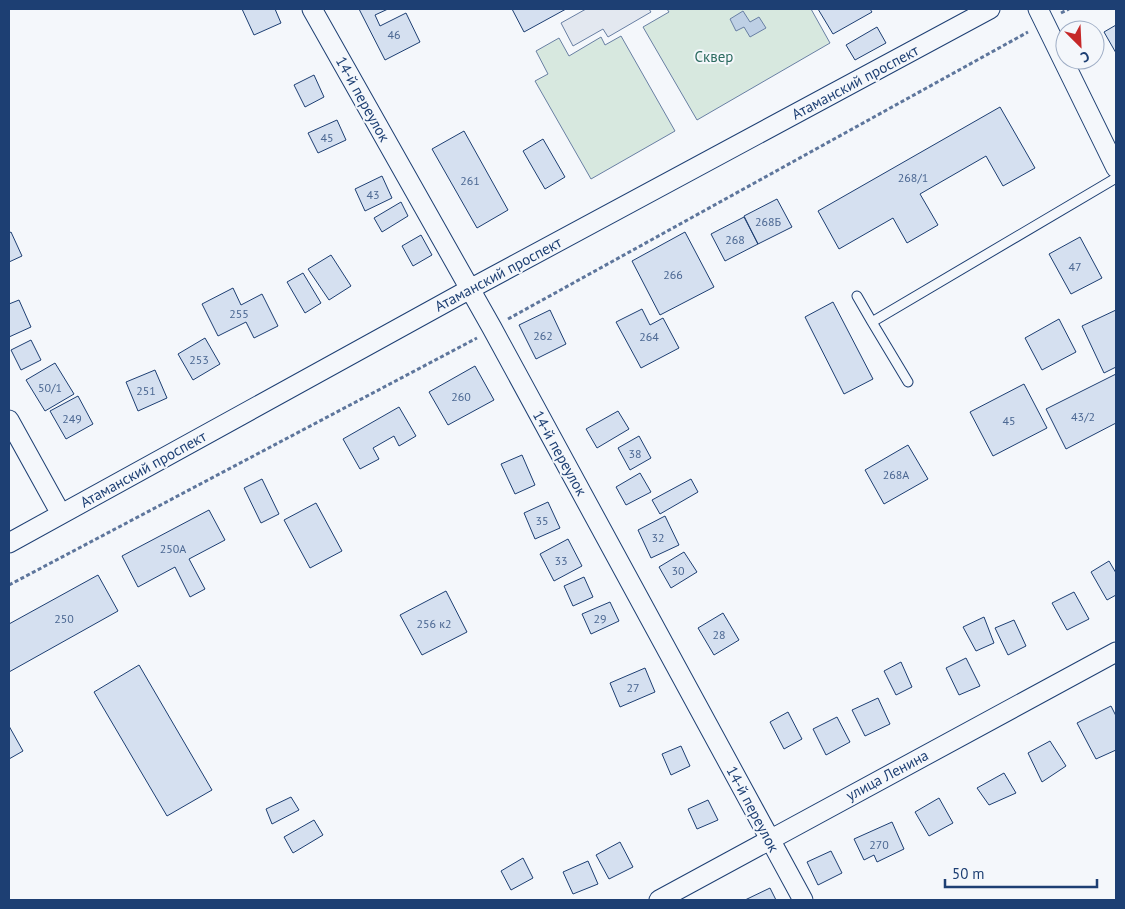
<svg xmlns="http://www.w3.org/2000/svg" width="1125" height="909" font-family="'PT Sans',sans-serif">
  <rect width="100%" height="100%" fill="#f4f7fb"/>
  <path fill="#d7e8df" stroke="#687fa3" d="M667 9H811L830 43 697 120 643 27 669 12Z
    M621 36 675 131 591 179 535 81 548 74 536 51 559 38 569 56 601 37 605 45Z"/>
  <path fill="#e3e8f0" stroke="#687fa3" d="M586 9H649L651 12 608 37 603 29 573 46 561 23Z"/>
  <path fill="#bed0e5" stroke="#687fa3" d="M743 11 750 22 759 17 766 28 750 37 744 27 736 31 730 19Z"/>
  <path fill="#d5e0f0" stroke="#1d3f73" d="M242 9H275L281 23 254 35Z
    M359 9H388L375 15 380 26 406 13 420 42 385 60Z
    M512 9H566L524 32Z
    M818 9H870L872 12 833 34Z
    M1116 25V53L1104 32Z
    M877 27 886 43 855 60 846 45Z
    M314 75 324 97 305 107 294 85Z
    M1000 107 1035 168 1003 186 986 156 920 194 938 225 907 243 893 218 839 249 818 211Z
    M337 120 346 140 318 153 308 133Z
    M464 131 508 210 477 228 432 149Z
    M543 139 565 177 545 189 523 151Z
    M382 176 392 198 365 211 355 189Z
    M777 199 792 227 758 244 744 216Z
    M401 202 408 216 382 232 374 218Z
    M744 217 758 244 725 261 711 234Z
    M11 232 22 256 9 262V233Z
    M685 232 714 287 660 315 632 261Z
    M421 235 432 255 413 266 402 246Z
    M1080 237 1102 278 1071 294 1049 254Z
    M331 255 351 286 329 300 308 269Z
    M303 273 321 303 305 313 287 282Z
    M233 288 241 305 262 294 278 326 254 338 246 322 218 336 202 304Z
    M19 300 31 327 9 337V304Z
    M833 302 873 379 844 394 805 317Z
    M642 309 650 325 663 318 679 348 641 368 616 322Z
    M550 310 566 344 536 359 519 325Z
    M1116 310V367L1104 373 1082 326Z
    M1059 319 1076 352 1042 370 1025 338Z
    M205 338 220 364 193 380 178 354Z
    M31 340 41 360 21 370 11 350Z
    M55 363 74 394 45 411 26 380Z
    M475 366 494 400 448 425 429 392Z
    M155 370 167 398 138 411 126 382Z
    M1116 374V423L1066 449 1046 409Z
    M1024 384 1047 428 993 456 970 412Z
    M78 396 93 424 66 439 50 411Z
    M399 407 416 436 399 446 394 436 373 448 379 459 360 469 343 439Z
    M618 411 629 429 597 448 586 429Z
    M639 436 651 458 630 470 618 448Z
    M908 445 928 479 884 504 865 470Z
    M522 455 535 485 515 494 501 464Z
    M640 473 651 492 626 505 616 487Z
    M262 479 279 514 261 523 244 488Z
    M691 479 698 492 660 514 652 500Z
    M548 502 560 528 535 539 524 513Z
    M316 503 342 551 310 568 284 520Z
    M209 510 225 540 189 559 205 589 190 597 175 567 138 587 122 556Z
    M665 516 679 545 651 558 638 530Z
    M568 539 582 566 554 581 540 554Z
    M684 552 697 572 671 588 659 567Z
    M1109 561 1116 573V595L1107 600 1091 572Z
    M98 575 118 611 9 672V624Z
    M584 577 593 597 573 606 564 586Z
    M446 591 467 632 422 655 400 615Z
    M1074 592 1089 619 1067 630 1052 603Z
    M610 602 619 621 591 634 582 614Z
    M723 613 739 640 714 655 698 628Z
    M984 617 994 643 976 651 963 627Z
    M1014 620 1026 646 1008 655 995 628Z
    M966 658 980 686 959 695 946 668Z
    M901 662 912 687 896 695 884 671Z
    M139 665 212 790 167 816 94 692Z
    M645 668 655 692 620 707 610 683Z
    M878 698 890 724 865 736 852 710Z
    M1111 706 1116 716V750L1096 759 1077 723Z
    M788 712 802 739 784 749 770 722Z
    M837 717 850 742 826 755 813 729Z
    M9 726 23 751 9 759Z
    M1050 741 1066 766 1042 782 1028 753Z
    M681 746 690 766 671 775 662 754Z
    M1004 773 1016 793 989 805 977 788Z
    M291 797 299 810 272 824 266 809Z
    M939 798 953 823 929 836 915 812Z
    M708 800 718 820 697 829 688 809Z
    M314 820 323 835 293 853 284 837Z
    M892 822 904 849 877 862 874 855 864 860 854 839Z
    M620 842 633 867 609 879 596 855Z
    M831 851 842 873 818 885 807 862Z
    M523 858 533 878 511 890 501 871Z
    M588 861 598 884 573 894 563 872Z
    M770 888 776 900H745Z"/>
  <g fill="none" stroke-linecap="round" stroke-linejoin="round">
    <defs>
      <path id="service" d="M857 296 872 322
        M908 382 872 322 1116 178"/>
      <path id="minor" d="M312 9 492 328 803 900
        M1038 9 1116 168
        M9 420 61 514
        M9 543 470 289 990 9
        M659 900 1116 652"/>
    </defs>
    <use href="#service" stroke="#1d3f73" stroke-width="11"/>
    <use href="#minor" stroke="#1d3f73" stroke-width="21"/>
    <path stroke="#5e769c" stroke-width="3" stroke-dasharray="4 2.5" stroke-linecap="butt" d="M1061 13 1069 9
      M508 319 1028 32
      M9 585 477 338"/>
    <use href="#service" stroke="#f4f7fb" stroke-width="9"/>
    <use href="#minor" stroke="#f4f7fb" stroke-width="19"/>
  </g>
  <g text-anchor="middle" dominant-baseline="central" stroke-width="4" stroke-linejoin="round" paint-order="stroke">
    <g font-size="12" fill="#4b6792">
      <text x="394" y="34">46</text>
      <text x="327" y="137">45</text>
      <text x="913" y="177">268/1</text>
      <text x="470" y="180">261</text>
      <text x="373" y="194">43</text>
      <text x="768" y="221">268Б</text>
      <text x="735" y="239">268</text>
      <text x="1075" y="266">47</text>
      <text x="673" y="274">266</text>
      <text x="239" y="313">255</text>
      <text x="543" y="335">262</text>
      <text x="649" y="336">264</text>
      <text x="199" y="359">253</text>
      <text x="50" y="387">50/1</text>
      <text x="146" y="390">251</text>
      <text x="461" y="396">260</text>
      <text x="1083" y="416">43/2</text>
      <text x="72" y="418">249</text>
      <text x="1009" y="420">45</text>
      <text x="635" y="453">38</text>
      <text x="896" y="474">268А</text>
      <text x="542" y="520">35</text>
      <text x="658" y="537">32</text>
      <text x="173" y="548">250А</text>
      <text x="561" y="560">33</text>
      <text x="678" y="570">30</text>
      <text x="64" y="618">250</text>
      <text x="600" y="618">29</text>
      <text x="434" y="623">256 к2</text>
      <text x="719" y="634">28</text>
      <text x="633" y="687">27</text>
      <text x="879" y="844">270</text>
    </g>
    <g font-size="15" fill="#2c6c60" stroke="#f4f7fb">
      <text x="714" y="56">Сквер</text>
    </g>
    <g font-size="15" fill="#1d3f73" stroke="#f4f7fb">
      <text transform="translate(855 82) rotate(-28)">Атаманский проспект</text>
      <text transform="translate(363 99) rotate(61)">14-й переулок</text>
      <text transform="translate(498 274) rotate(-28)">Атаманский проспект</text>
      <text transform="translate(560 453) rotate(61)">14-й переулок</text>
      <text transform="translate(143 469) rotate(-29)">Атаманский проспект</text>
      <text transform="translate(887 775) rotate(-28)">улица Ленина</text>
      <text transform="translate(753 809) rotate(62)">14-й переулок</text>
    </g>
  </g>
  <rect width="1125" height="909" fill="none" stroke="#1d3f73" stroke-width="20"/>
  <g transform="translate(1080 45) rotate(156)"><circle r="24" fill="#f4f7fb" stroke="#9eadc5"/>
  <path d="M0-4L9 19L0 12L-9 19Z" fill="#c62828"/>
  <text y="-8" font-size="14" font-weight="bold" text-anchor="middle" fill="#1d3f73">С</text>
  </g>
  <path d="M945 879v8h152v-8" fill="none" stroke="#1d3f73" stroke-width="2.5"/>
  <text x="952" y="879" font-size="15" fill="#1d3f73" stroke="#f4f7fb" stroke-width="4" paint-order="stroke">50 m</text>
</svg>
